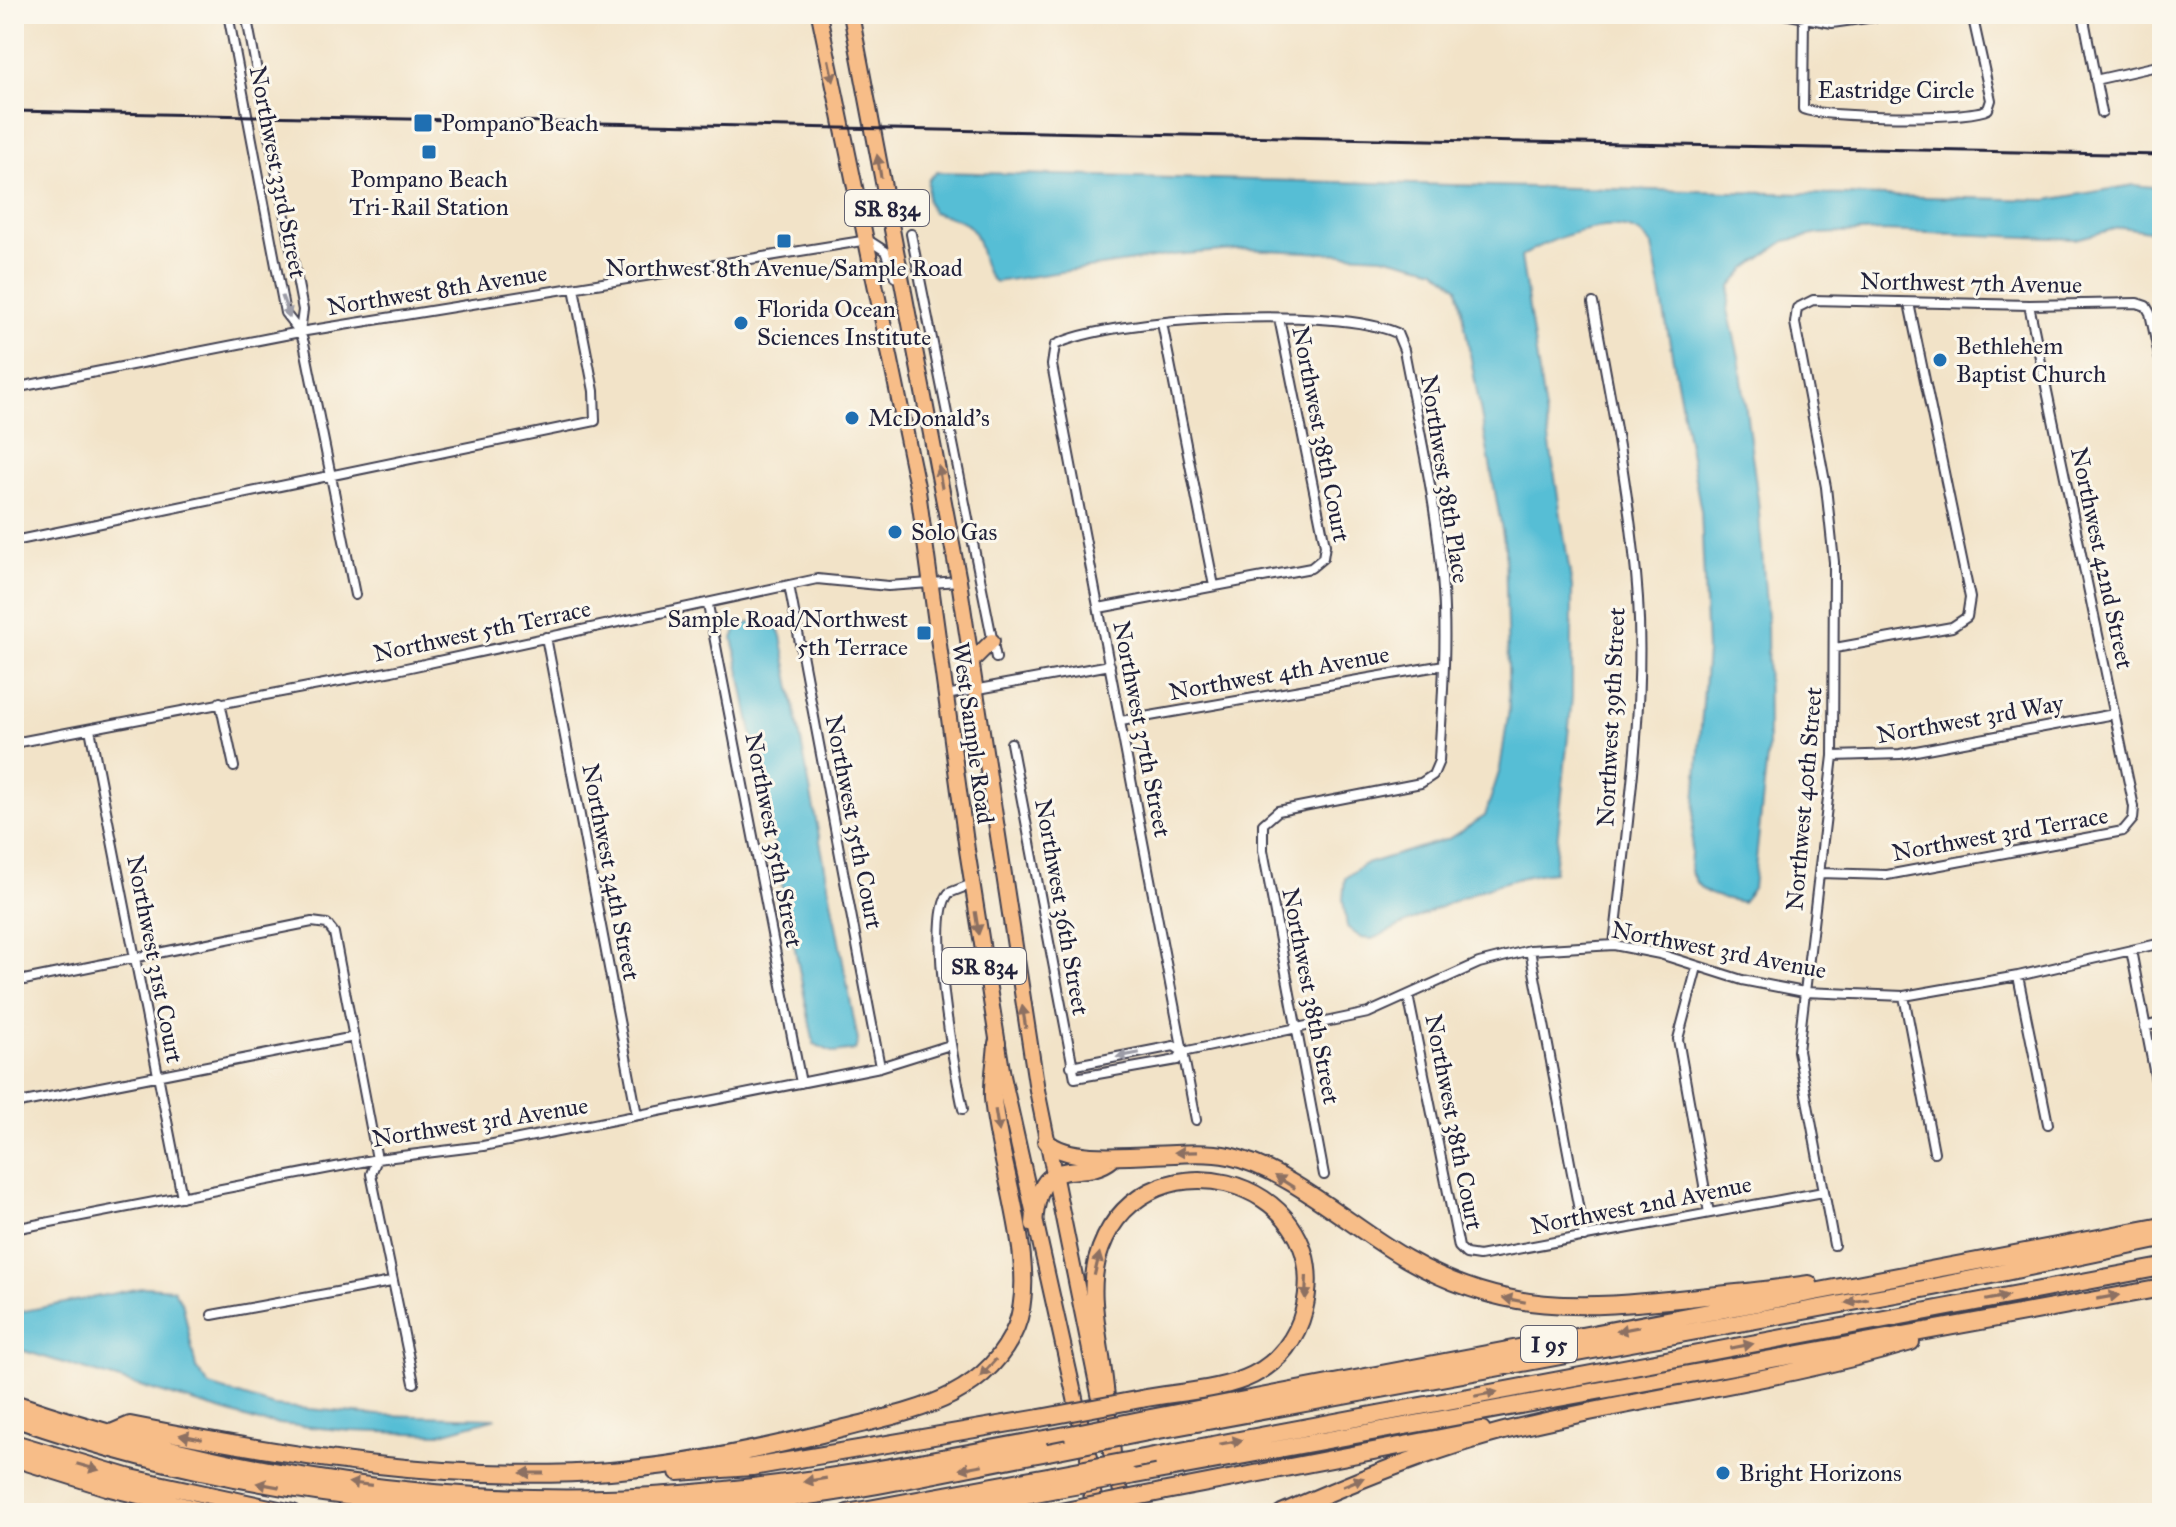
<svg xmlns="http://www.w3.org/2000/svg" width="2176" height="1527" font-family="'IM FELL Great Primer',serif">
  <rect width="100%" height="100%" fill="#fbf7ec"/>
  <filter id="ink" filterUnits="userSpaceOnUse"><feTurbulence type="fractalNoise" baseFrequency=".0125" numOctaves="2"/><feDisplacementMap in="SourceGraphic" scale="16" xChannelSelector="R" yChannelSelector="G"/><feConvolveMatrix kernelMatrix="1 2 1 2 8 2 1 2 1" color-interpolation-filters="sRGB"/></filter>
  <filter id="wash" filterUnits="userSpaceOnUse"><feTurbulence type="fractalNoise" baseFrequency=".006" numOctaves="4" result="noise"/><feDisplacementMap in="SourceGraphic" scale="32" xChannelSelector="R" yChannelSelector="G"/><feGaussianBlur stdDeviation="1.8" result="paint"/><feColorMatrix in="noise" values="0 0 0 0 0 0 0 0 0 0 0 0 0 0 0 0 0 1.4 0 .05"/><feComposite in="paint" operator="in"/></filter>
  <g filter="url(#wash)">
    <rect width="100%" height="100%" fill="#f2e3c8"/>
    <path fill="#57bed5" stroke="#3c7088" stroke-width="2" d="M1238 14H1306C1286 26 1253 42 1238 14Z
      M937 172 2047 200 2134 185 2162 188V233L2122 227 2076 239 1882 231 1819 234 1785 241 1746 269 1731 287 1728 310 1739 357 1758 500 1767 618 1768 747 1753 888 1742 902C1716 897 1695 895 1690 866L1707 651 1701 511 1652 246C1648 242 1644 236 1639 233 1609 215 1546 240 1521 257L1572 587V697L1554 872C1490 878 1430 913 1372 939L1361 938 1347 927 1343 900 1345 878 1363 865 1448 839 1485 816 1500 769 1509 709 1505 547 1458 287 1436 269 1383 256 1247 249 1173 255 995 282C976 267 985 233 963 222 954 217 942 215 932 212L927 200 928 180Z
      M767 618 774 621 781 636 858 1041 855 1050 834 1053 814 1044 733 638 738 626Z
      M146 1287 173 1289 183 1305 196 1368 210 1386 274 1406 379 1415 496 1418 439 1434 350 1431 259 1422 14 1348V1313Z"/>
  </g>
  <g filter="url(#ink)">
    <g fill="none" stroke-linecap="round" stroke-linejoin="round">
      <defs>
        <path id="street" d="M228 14 285 313 300 332 304 343 355 595
          M246 14 303 310 300 332
          M1784 14 1832 23 1896 14
          M1804 14 1803 109C1825 118 1968 120 1988 109L1991 100 1972 14
          M2083 14 2102 113
          M2095 80 2162 65
          M911 234 996 658
          M1593 303C1611 401 1631 499 1638 598 1645 713 1626 831 1614 945
          M1162 323 1214 586
          M14 388 300 332 868 240 885 251 895 277
          M14 541 595 421 594 391 574 288
          M789 585 880 1067
          M708 605 801 1083
          M1099 608 1311 568 1323 558 1325 545 1279 318
          M546 637 637 1115
          M1835 648 1952 627 1967 617 1970 598 1909 303
          M946 695 1110 665
          M220 702 234 767
          M1121 721 1444 665
          M90 729 182 1197
          M14 743 392 671 817 579 888 586 959 581
          M1011 743 1075 1078 1177 1060 1183 1052 1368 1013 1479 963 1530 950 1614 945 1660 954 1742 980 1804 992 1904 996 2018 976 2162 943
          M1833 756 1900 754 2114 714
          M1820 873 1887 875 2123 831 2133 819 2134 807 2029 305
          M1530 950 1584 1237
          M2131 950 2162 1112
          M1697 967 1678 1039 1709 1213
          M2018 976 2048 1124
          M14 982 312 922 327 924 334 933 377 1159 371 1174 414 1383
          M1408 995 1459 1247 1466 1254 1479 1256 1823 1192
          M1904 996 1934 1152
          M2145 1027 2162 1022
          M1071 1066 1174 1046 1183 1052
          M14 1104 354 1037
          M963 1109C955 1071 926 919 949 893L972 884
          M1196 1120 1052 365 1055 345C1112 316 1339 306 1397 333L1404 350C1419 429 1438 509 1443 590 1447 647 1442 704 1439 761L1433 775 1421 783 1278 811 1263 824V850L1324 1175
          M14 1229 377 1159 483 1146 880 1067 950 1045
          M1834 1245 1798 1051 1833 756 1834 562 1826 487 1795 323 1797 308 1813 300 2029 305 2137 303 2146 306 2150 313 2162 370
          M212 1315 391 1282"/>
        <path id="primary" d="M819 14 918 491 967 850 1003 1076 1085 1443
          M851 14 959 581 1037 1090 1100 1399
          M972 661 992 641
          M1116 1470 1126 1513"/>
        <path id="highway" d="M1046 1141C1076 1172 1184 1145 1229 1156 1291 1170 1352 1228 1407 1259 1504 1315 1582 1309 1688 1298 1729 1294 1769 1290 1809 1284
          M1034 1224C1040 1145 1080 1186 1113 1158
          M14 1403C227 1476 457 1512 682 1494 813 1484 943 1458 1071 1434
          M14 1418C262 1505 524 1527 785 1499 873 1489 961 1468 1048 1452
          M1145 1419 2162 1226
          M1148 1432 1934 1287 2162 1239
          M111 1433 130 1425C287 1456 450 1483 610 1471 690 1465 768 1448 845 1428 912 1411 986 1399 1016 1327 1040 1267 998 1163 993 1098 992 1080 996 1061 997 1043
          M14 1443 131 1478 293 1513
          M1112 1453C1108 1416 1105 1380 1099 1344 1095 1315 1090 1288 1097 1260 1134 1125 1337 1174 1304 1310 1297 1338 1279 1362 1253 1375 1221 1391 1176 1392 1141 1399
          M1154 1456 2162 1267
          M1089 1457 1094 1513
          M14 1458 110 1488 212 1513
          M678 1472 752 1467 1040 1418
          M1130 1476 2162 1288
          M1161 1492 1482 1430
          M847 1513 1053 1475
          M931 1513 1057 1489
          M1282 1513C1362 1478 1447 1443 1533 1424 1659 1395 1787 1379 1911 1342"/>
      </defs>
      <use href="#street" stroke="#413f50" stroke-width="12"/>
      <use href="#primary" stroke="#413f50" stroke-width="18"/>
      <use href="#highway" stroke="#413f50" stroke-width="20"/>
      <use href="#street" stroke="#fff" stroke-width="8"/>
      <use href="#primary" stroke="#f7bd88" stroke-width="14"/>
      <use href="#highway" stroke="#f7bd88" stroke-width="16"/>
      <path stroke="#22223b" stroke-width="3" d="M14 111 2162 155"/>
      <defs>
        <path id="highway-bridge" d="M1040 1418 1141 1399
          M1071 1434 1145 1419
          M1048 1452 1148 1432
          M1053 1475 1154 1456
          M1057 1489 1130 1476
          M1060 1512 1161 1492"/>
      </defs>
      <use href="#highway-bridge" stroke="#413f50" stroke-width="20" stroke-linecap="butt"/>
      <use href="#highway-bridge" stroke="#f7bd88" stroke-width="16"/>
    </g>
    <defs><path id="oneway-solid" d="M-6-.8H1V-3.2L6.5 0L1 3.2V.8H-6Z" transform="scale(2)"/></defs>
    <g fill="#8c7062">
      <use href="#oneway-solid" transform="translate(831 71) rotate(78)"/>
      <use href="#oneway-solid" transform="translate(879 166) rotate(-100)"/>
      <use href="#oneway-solid" transform="translate(940 477) rotate(-100)"/>
      <use href="#oneway-solid" transform="translate(977 923) rotate(81)"/>
      <use href="#oneway-solid" transform="translate(1024 1017) rotate(-99)"/>
      <use href="#oneway-solid" transform="translate(997 1121) rotate(81)"/>
      <use href="#oneway-solid" transform="translate(1186 1152) rotate(179)"/>
      <use href="#oneway-solid" transform="translate(1285 1182) rotate(-148)"/>
      <use href="#oneway-solid" transform="translate(1097 1264) rotate(-77)"/>
      <use href="#oneway-solid" transform="translate(1306 1288) rotate(92)"/>
      <use href="#oneway-solid" transform="translate(2108 1297) rotate(-10)"/>
      <use href="#oneway-solid" transform="translate(1997 1298) rotate(-11)"/>
      <use href="#oneway-solid" transform="translate(1514 1300) rotate(-169)"/>
      <use href="#oneway-solid" transform="translate(1857 1301) rotate(170)"/>
      <use href="#oneway-solid" transform="translate(1628 1329) rotate(169)"/>
      <use href="#oneway-solid" transform="translate(1742 1346) rotate(-11)"/>
      <use href="#oneway-solid" transform="translate(988 1368) rotate(132)"/>
      <use href="#oneway-solid" transform="translate(1486 1394) rotate(-11)"/>
      <use href="#oneway-solid" transform="translate(191 1437) rotate(-169)"/>
      <use href="#oneway-solid" transform="translate(1231 1442) rotate(-11)"/>
      <use href="#oneway-solid" transform="translate(88 1467) rotate(16)"/>
      <use href="#oneway-solid" transform="translate(971 1467) rotate(169)"/>
      <use href="#oneway-solid" transform="translate(532 1473) rotate(180)"/>
      <use href="#oneway-solid" transform="translate(815 1480) rotate(171)"/>
      <use href="#oneway-solid" transform="translate(1353 1482) rotate(-22)"/>
      <use href="#oneway-solid" transform="translate(360 1484) rotate(-173)"/>
      <use href="#oneway-solid" transform="translate(268 1485) rotate(-170)"/>
    </g>
    <g fill="#9c9ca7">
      <use href="#oneway-solid" transform="translate(286 307) rotate(70)"/>
      <use href="#oneway-solid" transform="translate(1128 1055) rotate(169)"/>
    </g>
  </g>
  <g fill="#1f6fb2" stroke="#fbf7ec" stroke-width="3">
    <rect x="413" y="113" width="20" height="20" rx="4"/>
    <rect x="421" y="144" width="16" height="16" rx="4"/>
    <rect x="776" y="233" width="16" height="16" rx="4"/>
    <circle cx="741" cy="323" r="8"/>
    <circle cx="1940" cy="360" r="8"/>
    <circle cx="852" cy="418" r="8"/>
    <circle cx="895" cy="532" r="8"/>
    <rect x="916" y="625" width="16" height="16" rx="4"/>
    <circle cx="1723" cy="1473" r="8"/>
  </g>
  <g text-anchor="middle" dominant-baseline="central" stroke-width="6" stroke-linejoin="round" paint-order="stroke">
    <g fill="#fbf7ec" stroke="#636270" stroke-width="2">
      <rect x="845" y="190" width="84" height="36" rx="6"/>
      <rect x="942" y="948" width="84" height="36" rx="6"/>
      <rect x="1521" y="1326" width="56" height="36" rx="6"/>
    </g>
    <g font-size="22" font-weight="bold" fill="#22223b">
      <text x="887" y="208">SR 834</text>
      <text x="984" y="966">SR 834</text>
      <text x="1549" y="1344">I 95</text>
    </g>
    <g font-size="24" fill="#22223b" stroke="#fbf7ec">
      <text x="1896" y="90">Eastridge Circle</text>
      <text transform="translate(278 172) rotate(79)">Northwest 33rd Street</text>
      <text transform="translate(1971 283) rotate(1)">Northwest 7th Avenue</text>
      <text transform="translate(437 290) rotate(-9)">Northwest 8th Avenue</text>
      <text transform="translate(1321 434) rotate(79)">Northwest 38th Court</text>
      <text transform="translate(1445 479) rotate(81)">Northwest 38th Place</text>
      <text transform="translate(2102 558) rotate(78)">Northwest 42nd Street</text>
      <text transform="translate(482 631) rotate(-12)">Northwest 5th Terrace</text>
      <text transform="translate(1279 673) rotate(-10)">Northwest 4th Avenue</text>
      <text transform="translate(1611 717) rotate(-87)">Northwest 39th Street</text>
      <text transform="translate(1970 719) rotate(-10)">Northwest 3rd Way</text>
      <text transform="translate(1142 729) rotate(79)">Northwest 37th Street</text>
      <text transform="translate(973 733) rotate(82)">West Sample Road</text>
      <text transform="translate(1804 799) rotate(-85)">Northwest 40th Street</text>
      <text transform="translate(854 822) rotate(79)">Northwest 35th Court</text>
      <text transform="translate(2000 834) rotate(-10)">Northwest 3rd Terrace</text>
      <text transform="translate(774 840) rotate(79)">Northwest 35th Street</text>
      <text transform="translate(611 872) rotate(79)">Northwest 34th Street</text>
      <text transform="translate(1062 907) rotate(80)">Northwest 36th Street</text>
      <text transform="translate(1719 950) rotate(11)">Northwest 3rd Avenue</text>
      <text transform="translate(155 959) rotate(79)">Northwest 31st Court</text>
      <text transform="translate(1311 996) rotate(79)">Northwest 38th Street</text>
      <text transform="translate(480 1122) rotate(-9)">Northwest 3rd Avenue</text>
      <text transform="translate(1454 1122) rotate(79)">Northwest 38th Court</text>
      <text transform="translate(1641 1205) rotate(-11)">Northwest 2nd Avenue</text>
    </g>
    <g font-size="24" fill="#22223b" stroke="#fbf7ec" text-anchor="start">
      <text x="441" y="123">Pompano Beach</text>
      <text x="429" y="179" text-anchor="middle">Pompano Beach<tspan x="429" dy="28">Tri-Rail Station</tspan></text>
      <text x="784" y="268" text-anchor="middle">Northwest 8th Avenue/Sample Road</text>
      <text x="757" y="309">Florida Ocean<tspan x="757" dy="28">Sciences Institute</tspan></text>
      <text x="1956" y="346">Bethlehem<tspan x="1956" dy="28">Baptist Church</tspan></text>
      <text x="868" y="418">McDonald's</text>
      <text x="911" y="532">Solo Gas</text>
      <text x="908" y="619" text-anchor="end">Sample Road/Northwest<tspan x="908" dy="28">5th Terrace</tspan></text>
      <text x="1739" y="1473">Bright Horizons</text>
    </g>
  </g>
  <rect width="2176" height="1527" fill="none" stroke="#fbf7ec" stroke-width="48"/>
</svg>
